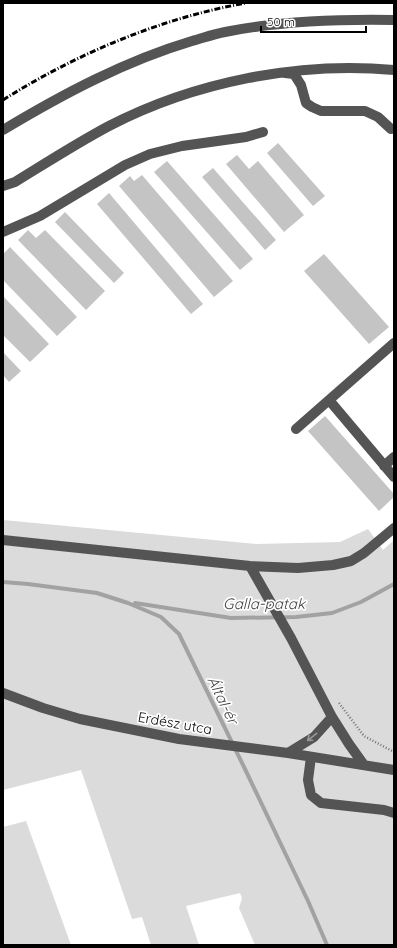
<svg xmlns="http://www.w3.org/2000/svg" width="397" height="948" font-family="Quicksand,sans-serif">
  <rect width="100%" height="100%" fill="#fff"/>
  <path fill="#dbdbdb" d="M3 520 256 544 340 542 368 529 383 550 394 540V945H255L239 908 242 898 240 893 186 906 199 945H151L142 917 132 919 81 770 3 790Z
    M26 821 71 945H6L3 942V827Z"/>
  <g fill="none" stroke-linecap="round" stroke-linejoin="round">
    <path stroke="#a2a2a2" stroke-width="4" d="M3 582 28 584 97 593 128 603 161 617 179 634 244 767 308 901 327 945
      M135 603 231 618 296 617 332 613 361 602 394 584"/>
  </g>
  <path fill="#c4c4c4" d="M278 143 325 196 313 206 267 153Z
    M237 155 249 169 258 161 304 215 284 232 226 164Z
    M167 161 253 259 240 270 154 172Z
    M213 168 276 240 265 250 202 177Z
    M142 175 233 281 214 297 119 186 130 176 134 181Z
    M109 193 203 304 191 314 97 204Z
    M65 212 124 273 114 283 55 222Z
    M28 230 36 238 45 230 105 291 86 310 18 240Z
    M10 247 77 317 57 336 3 280V254Z
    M324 254 389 327 369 344 304 271Z
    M3 296 49 344 30 362 3 335Z
    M3 352 21 371 9 382 3 375Z
    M325 416 394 494V497L379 511 308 431Z"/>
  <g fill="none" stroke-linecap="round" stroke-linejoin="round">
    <path stroke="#767676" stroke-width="2.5" stroke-dasharray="1 2" stroke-linecap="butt" d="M339 703 364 736 394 752"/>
    <path stroke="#545454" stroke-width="10" d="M285 73 294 74 301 85 306 103 312 107 321 111H365L378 117 391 129
      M3 130C63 94 125 61 192 41 203 38 214 34 225 32 280 21 337 19 394 20
      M3 186 15 182C46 163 77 143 109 126 194 82 299 61 394 70
      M3 232 40 216 125 165 150 154 182 146 246 137 263 132
      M329 400 394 477
      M296 429 394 343
      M384 466 394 457
      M3 540 250 566 298 568 333 565 351 561 364 553 394 528
      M250 566 291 638 332 717 349 744 364 765
      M3 693 43 708 80 719 179 739 288 753 394 770
      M288 753 314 737 332 717
      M311 757 308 780 311 795 321 803 384 810 394 813"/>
    <path stroke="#000" stroke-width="3" stroke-dasharray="6 2 1 2" stroke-linecap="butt" d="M3 100C76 54 161 18 246 3"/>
  </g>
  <defs><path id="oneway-shaft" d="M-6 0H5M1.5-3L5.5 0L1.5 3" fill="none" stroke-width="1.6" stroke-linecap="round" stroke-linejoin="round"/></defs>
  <use stroke="#989898" href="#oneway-shaft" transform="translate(312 737) rotate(142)"/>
  <g text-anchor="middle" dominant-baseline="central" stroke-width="3.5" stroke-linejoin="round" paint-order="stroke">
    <g font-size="14" fill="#000" stroke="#fff">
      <text transform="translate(175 723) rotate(10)">Erdész utca</text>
    </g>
    <g font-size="15" font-style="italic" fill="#434343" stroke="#fff">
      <text x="264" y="603">Galla-patak</text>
      <text transform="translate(223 700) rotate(64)">Által-ér</text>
    </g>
  </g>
  <rect width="397" height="948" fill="none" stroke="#000000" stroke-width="8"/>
  <path d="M261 26v6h105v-6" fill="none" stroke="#000000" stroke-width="2"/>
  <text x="267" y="26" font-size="12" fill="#000000" stroke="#ffffff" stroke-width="3" paint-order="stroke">50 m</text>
</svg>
